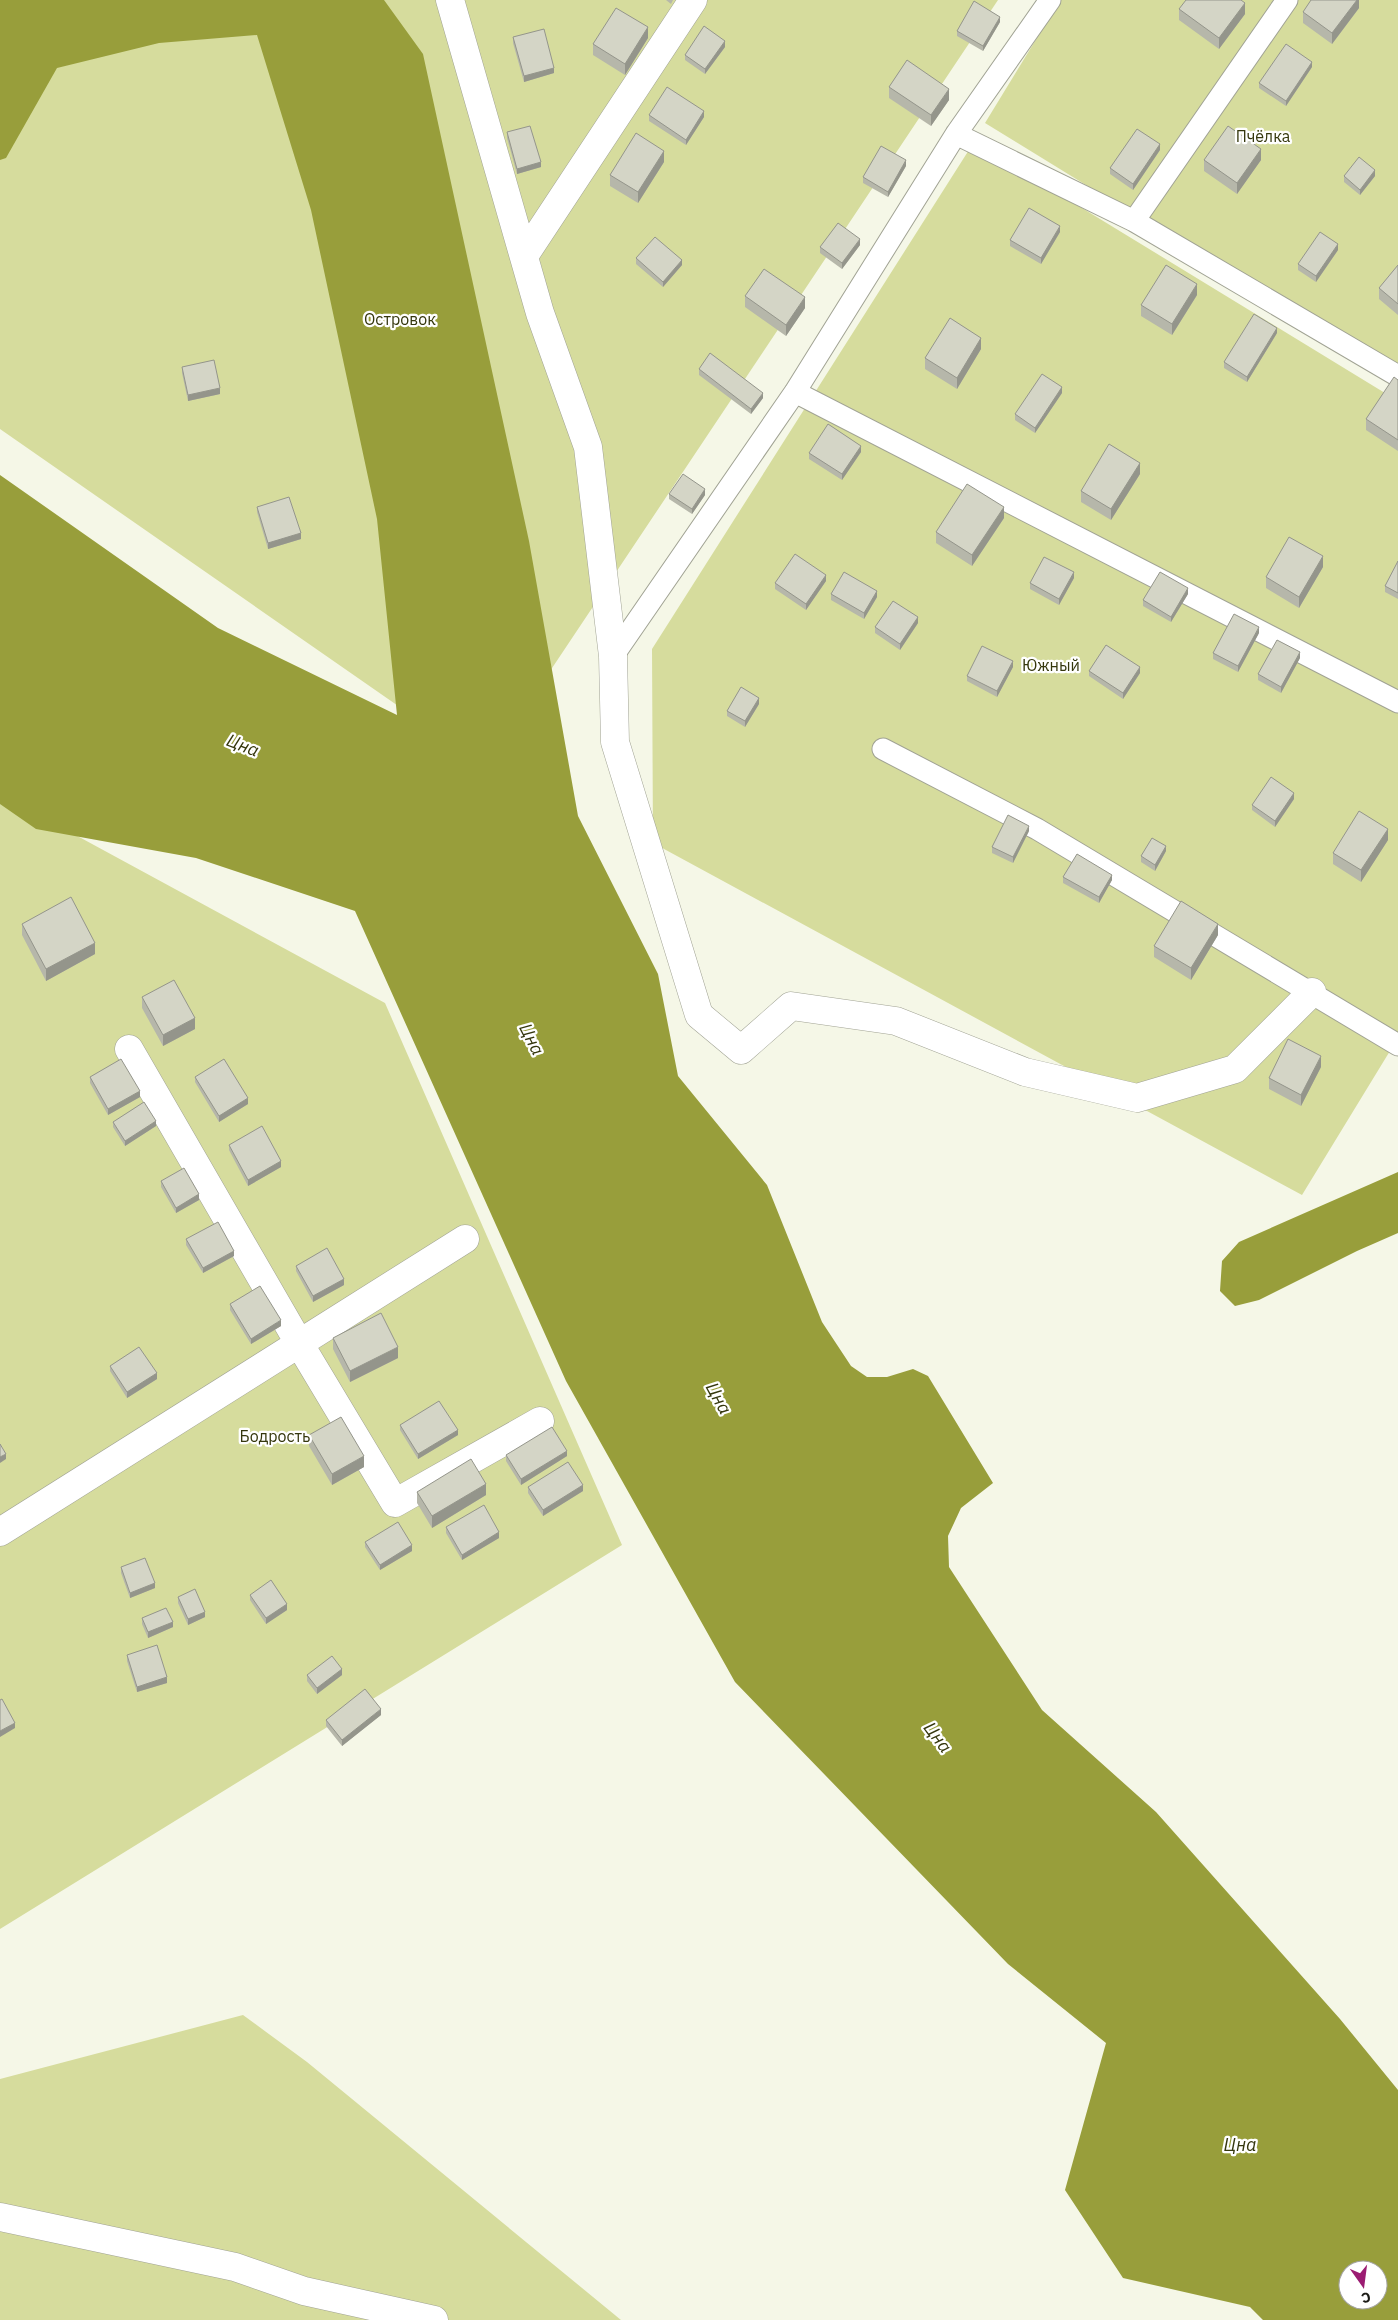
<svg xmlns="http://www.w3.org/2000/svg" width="1398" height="2320" font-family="'IBM Plex Sans',sans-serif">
  <rect width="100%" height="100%" fill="#f5f7e7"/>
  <path fill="#d6dc9d" d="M0 0H998L486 767 0 429Z
    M1060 0H1398V377L985 123Z
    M974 142 1398 401V1048L1393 1046 1302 1195 653 843 652 649Z
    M0 794 385 1003 622 1545 0 1929Z
    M243 2015 307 2062 621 2320H0V2079Z"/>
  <path fill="#989e3b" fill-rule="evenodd" d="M0 0H384L423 54 529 541 578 816 658 974 678 1076 767 1185 822 1322 851 1366 867 1377H887L913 1369 928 1376 993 1483 961 1508 948 1536 949 1567 1042 1710 1156 1812 1340 2019 1398 2090V2320H1263L1250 2307 1123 2278 1065 2190 1106 2043 1008 1964 735 1682 566 1381 355 911 196 858 36 829 0 804V475L218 628 397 715 377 519 311 210 257 35 159 43 57 68 6 158 0 160ZM1348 2270H1378V2300H1348Z
    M1398 1172V1233L1357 1251 1259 1300 1235 1306 1220 1291 1222 1261 1239 1242Z"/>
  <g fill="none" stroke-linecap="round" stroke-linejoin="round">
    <defs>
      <path id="service" d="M956 134 1134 221 1398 376
        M1134 221 1287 0
        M795 392 1398 702
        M613 656 795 392 956 134 1050 0
        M883 749 1037 829 1398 1045"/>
      <path id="minor" d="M450 0 540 313 588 447 613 656 615 742 699 1015 741 1050 791 1006 896 1021 1025 1072 1137 1098 1235 1069 1312 992
        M524 256 693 0
        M129 1049 299 1343 395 1503 540 1421
        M0 1532 465 1239
        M0 2217 235 2267 304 2291 434 2320"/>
    </defs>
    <use href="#service" stroke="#a1a394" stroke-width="23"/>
    <use href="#minor" stroke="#a1a394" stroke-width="29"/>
    <use href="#service" stroke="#fff" stroke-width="21"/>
    <use href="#minor" stroke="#fff" stroke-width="28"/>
  </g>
  <path fill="#b6b7aa" d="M666 0H673L671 4Z
    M1357 0H1359V8L1332 44 1303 23V12Z
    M1179 9 1245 14 1219 49 1179 20Z
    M1000 22 983 51 957 36V31Z
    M513 37 554 73 524 82 513 43Z
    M648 38 625 75 593 55V44Z
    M725 47 705 74 685 60V55Z
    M1312 67 1286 106 1259 88V83Z
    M889 87 949 100 931 126 889 98Z
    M649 115 704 117 686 145 649 121Z
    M507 132 541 167 517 174 507 138Z
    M1160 150 1133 190 1110 174V168Z
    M1204 160H1261L1237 194 1204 171Z
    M664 162 638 203 610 186V175Z
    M906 166 888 197 863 183V177Z
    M1344 176H1375L1360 195 1344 182Z
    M1060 232 1041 264 1010 246V240Z
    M860 245 842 269 820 253V247Z
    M1338 250 1316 282 1298 270V264Z
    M636 258 682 265 663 287 636 264Z
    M1398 265V315L1379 299V288Z
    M1197 295 1172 335 1141 316V305Z
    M745 296 805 308 786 336 745 307Z
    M1277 333 1247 382 1224 368V362Z
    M981 349 957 389 925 369V358Z
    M182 367 220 394 188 401 182 373Z
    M699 369 763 398 751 414 699 375Z
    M1398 380V451L1366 430V419Z
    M1062 393 1035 433 1015 420V414Z
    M861 452 842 480 809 459V453Z
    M1140 474 1111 520 1081 502V491Z
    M669 494 705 495 692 514 669 499Z
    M257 507 301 539 268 549 257 512Z
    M1004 518 972 566 936 543V532Z
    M1398 561V599L1385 592V586Z
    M1323 567 1299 608 1266 588V577Z
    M1074 578 1059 605 1030 589V583Z
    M826 581 806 610 775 589V583Z
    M831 594 877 597 864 619 831 600Z
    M1188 594 1171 622 1143 606V600Z
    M918 623 900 650 875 633V627Z
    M1259 633 1238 672 1213 659V653Z
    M1300 658 1281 693 1258 680V674Z
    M1013 667 997 697 967 681V676Z
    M1089 671 1140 673 1123 699 1089 676Z
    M759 704 745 727 727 716V711Z
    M1294 799 1275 827 1252 810V805Z
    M1029 831 1013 863 992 853V847Z
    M1388 840 1361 882 1333 864V853Z
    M1166 851 1155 871 1141 862V856Z
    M1063 877 1112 880 1099 903 1063 883Z
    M22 924 95 954 46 981 22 935Z
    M1218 935 1191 980 1154 957V946Z
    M142 997 195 1029 163 1046 142 1008Z
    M1321 1067 1301 1106 1269 1089V1078Z
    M90 1077 140 1097 108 1115 90 1083Z
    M195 1077 248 1104 219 1122 195 1082Z
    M113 1122 156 1126 125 1146 113 1127Z
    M229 1145 281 1167 248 1186 229 1150Z
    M161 1181 199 1200 176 1213 161 1187Z
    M186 1239 234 1256 203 1273 186 1245Z
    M296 1266 344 1285 313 1302 296 1271Z
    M230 1304 281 1326 251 1344 230 1310Z
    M333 1338 398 1358 350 1382 333 1349Z
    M110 1366 157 1379 127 1398 110 1371Z
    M400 1425 458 1435 418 1459 400 1430Z
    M309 1435 364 1467 332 1485 309 1446Z
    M506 1455 567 1456 521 1485 506 1461Z
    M528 1487 583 1491 543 1516 528 1493Z
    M417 1492 486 1495 432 1528 417 1503Z
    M446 1527 499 1538 462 1560 446 1533Z
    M365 1542 412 1551 380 1570 365 1547Z
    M121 1567 155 1588 130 1598 121 1573Z
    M250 1595 287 1610 266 1624 250 1600Z
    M178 1597 205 1617 188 1625 178 1603Z
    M142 1618 173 1627 148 1638 142 1624Z
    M127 1655 167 1683 137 1692 127 1661Z
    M307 1675H342L317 1694 307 1681Z
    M381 1715 342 1746 326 1726V1720Z"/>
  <path fill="#94958b" d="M1357 0H1359V8L1332 44V33Z
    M1245 3V14L1219 49V38Z
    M1000 17V22L983 51V46Z
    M648 27V38L625 75V64Z
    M725 41V47L705 74V69Z
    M1312 62V67L1286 106V101Z
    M554 68V73L524 82V76Z
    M949 89V100L931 126V115Z
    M704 111V117L686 145V140Z
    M1160 144V150L1133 190V184Z
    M1261 149V160L1237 194V183Z
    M664 151V162L638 203V192Z
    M906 160V166L888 197V192Z
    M541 162V167L517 174V169Z
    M1375 170V176L1360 195V190Z
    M1060 226V232L1041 264V258Z
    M860 239V245L842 269V263Z
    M1338 244V250L1316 282V276Z
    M682 260V265L663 287V282Z
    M1197 284V295L1172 335V324Z
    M805 297V308L786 336V325Z
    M1277 328V333L1247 382V377Z
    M981 338V349L957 389V378Z
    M1062 387V393L1035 433V428Z
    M220 388V394L188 401V395Z
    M763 393V398L751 414V409Z
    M861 446V452L842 480V474Z
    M1140 463V474L1111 520V509Z
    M705 489V495L692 514V509Z
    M1004 507V518L972 566V555Z
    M301 533V539L268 549V543Z
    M1323 556V567L1299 608V597Z
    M1074 572V578L1059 605V599Z
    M826 575V581L806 610V604Z
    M1188 588V594L1171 622V617Z
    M877 591V597L864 619V613Z
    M918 617V623L900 650V644Z
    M1259 627V633L1238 672V666Z
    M1300 652V658L1281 693V687Z
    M1013 661V667L997 697V691Z
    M1140 667V673L1123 699V693Z
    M759 698V704L745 727V721Z
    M1294 793V799L1275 827V821Z
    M1029 826V831L1013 863V857Z
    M1388 829V840L1361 882V870Z
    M1166 846V851L1155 871V865Z
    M1112 875V880L1099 903V897Z
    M1218 924V935L1191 980V968Z
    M95 943V954L46 981V969Z
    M195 1018V1029L163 1046V1035Z
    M1321 1056V1067L1301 1106V1095Z
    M140 1091V1097L108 1115V1109Z
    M248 1098V1104L219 1122V1116Z
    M156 1121V1126L125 1146V1141Z
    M281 1161V1167L248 1186V1180Z
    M199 1194V1200L176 1213V1208Z
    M234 1251V1256L203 1273V1268Z
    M344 1279V1285L313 1302V1296Z
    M281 1320V1326L251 1344V1339Z
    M398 1347V1358L350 1382V1371Z
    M157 1373V1379L127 1398V1392Z
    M458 1430V1435L418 1459V1454Z
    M567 1451V1456L521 1485V1479Z
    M6 1454V1459L0 1463V1457Z
    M364 1456V1467L332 1485V1474Z
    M486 1484V1495L432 1528V1516Z
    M583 1485V1491L543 1516V1510Z
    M499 1532V1538L462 1560V1555Z
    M412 1545V1551L380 1570V1565Z
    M155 1583V1588L130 1598V1593Z
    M287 1604V1610L266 1624V1618Z
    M205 1612V1617L188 1625V1619Z
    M173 1622V1627L148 1638V1632Z
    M342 1669V1675L317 1694V1688Z
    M167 1677V1683L137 1692V1687Z
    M381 1709V1715L342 1746V1740Z
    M15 1723V1728L0 1737V1731Z"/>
  <path fill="#d4d5c6" stroke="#94958b" d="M1186 0H1241L1245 3 1219 38 1179 9Z
    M1311 0H1357L1332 33 1303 12Z
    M974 1 1000 17 983 46 957 31Z
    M616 8 648 27 625 64 593 44Z
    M704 26 725 41 705 69 685 55Z
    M544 29 554 68 524 76 513 37Z
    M1286 44 1312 62 1286 101 1259 83Z
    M907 60 949 89 931 115 889 87Z
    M667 87 704 111 686 140 649 115Z
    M530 126 541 162 517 169 507 132Z
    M1228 126 1261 149 1237 183 1204 160Z
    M1137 129 1160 144 1133 184 1110 168Z
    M636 133 664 151 638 192 610 175Z
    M881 146 906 160 888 192 863 177Z
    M1359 157 1375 170 1360 190 1344 176Z
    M1029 208 1060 226 1041 258 1010 240Z
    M838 223 860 239 842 263 820 247Z
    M1320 232 1338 244 1316 276 1298 264Z
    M655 237 682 260 663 282 636 258Z
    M1166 265 1197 284 1172 324 1141 305Z
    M1398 265V304L1379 288Z
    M764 269 805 297 786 325 745 296Z
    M1254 314 1277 328 1247 377 1224 362Z
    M950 318 981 338 957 378 925 358Z
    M710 353 763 393 751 409 699 369Z
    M214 360 220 388 188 395 182 367Z
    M1042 374 1062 387 1035 428 1015 414Z
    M1394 377 1398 380V440L1366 419Z
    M828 424 861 446 842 474 809 453Z
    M1109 444 1140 463 1111 509 1081 491Z
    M683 474 705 489 692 509 669 494Z
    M967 484 1004 507 972 555 936 532Z
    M289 497 301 533 268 543 257 507Z
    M1289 537 1323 556 1299 597 1266 577Z
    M795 554 826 575 806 604 775 583Z
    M1044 557 1074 572 1059 599 1030 583Z
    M1398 561V593L1385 586Z
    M844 572 877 591 864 613 831 594Z
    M1160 572 1188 588 1171 617 1143 600Z
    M893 601 918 617 900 644 875 627Z
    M1234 614 1259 627 1238 666 1213 653Z
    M1277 640 1300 652 1281 687 1258 674Z
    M1106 645 1140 667 1123 693 1089 671Z
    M982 646 1013 661 997 691 967 676Z
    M741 687 759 698 745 721 727 711Z
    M1271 777 1294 793 1275 821 1252 805Z
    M1359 811 1388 829 1361 870 1333 853Z
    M1008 815 1029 826 1013 857 992 847Z
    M1152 838 1166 846 1155 865 1141 856Z
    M1077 854 1112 875 1099 897 1063 877Z
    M71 897 95 943 46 969 22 924Z
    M1181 901 1218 924 1191 968 1154 946Z
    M174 980 195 1018 163 1035 142 997Z
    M1288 1039 1321 1056 1301 1095 1269 1078Z
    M121 1059 140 1091 108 1109 90 1077Z
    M224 1059 248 1098 219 1116 195 1077Z
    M144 1102 156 1121 125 1141 113 1122Z
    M262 1126 281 1161 248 1180 229 1145Z
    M184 1168 199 1194 176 1208 161 1181Z
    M218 1222 234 1251 203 1268 186 1239Z
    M327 1248 344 1279 313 1296 296 1266Z
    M260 1286 281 1320 251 1339 230 1304Z
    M381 1313 398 1347 350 1371 333 1338Z
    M139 1347 157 1373 127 1392 110 1366Z
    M439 1401 458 1430 418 1454 400 1425Z
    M341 1417 364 1456 332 1474 309 1435Z
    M552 1427 567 1451 521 1479 506 1455Z
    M0 1444 6 1454 0 1457Z
    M471 1459 486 1484 432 1516 417 1492Z
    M568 1462 583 1485 543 1510 528 1487Z
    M484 1505 499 1532 462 1555 446 1527Z
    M398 1522 412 1545 380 1565 365 1542Z
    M145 1558 155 1583 130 1593 121 1567Z
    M271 1580 287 1604 266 1618 250 1595Z
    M195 1589 205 1612 188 1619 178 1597Z
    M166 1608 173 1622 148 1632 142 1618Z
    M157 1645 167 1677 137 1687 127 1655Z
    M332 1656 342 1669 317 1688 307 1675Z
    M365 1689 381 1709 342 1740 326 1720Z
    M2 1699 15 1723 0 1731V1700Z"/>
  <g text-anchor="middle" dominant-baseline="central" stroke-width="4.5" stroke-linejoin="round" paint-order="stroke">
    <g font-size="16" fill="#35370d" stroke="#fff">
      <text x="1263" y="136">Пчёлка</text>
      <text x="400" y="319">Островок</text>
      <text x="1051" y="665">Южный</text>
      <text x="275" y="1436">Бодрость</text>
    </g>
    <g font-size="18" font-style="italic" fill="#35370e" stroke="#fff">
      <text transform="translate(243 745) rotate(21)">Цна</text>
      <text transform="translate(532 1039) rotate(63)">Цна</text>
      <text transform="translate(719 1398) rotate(61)">Цна</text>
      <text transform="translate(938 1737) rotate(53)">Цна</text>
      <text x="1240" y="2144">Цна</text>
    </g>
  </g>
  <g transform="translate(1363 2285) rotate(166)"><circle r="24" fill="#ffffff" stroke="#a4a4a2"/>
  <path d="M0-4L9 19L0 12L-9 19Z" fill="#9b1c72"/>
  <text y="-8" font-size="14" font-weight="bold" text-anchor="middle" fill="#1b1b16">С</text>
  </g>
</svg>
